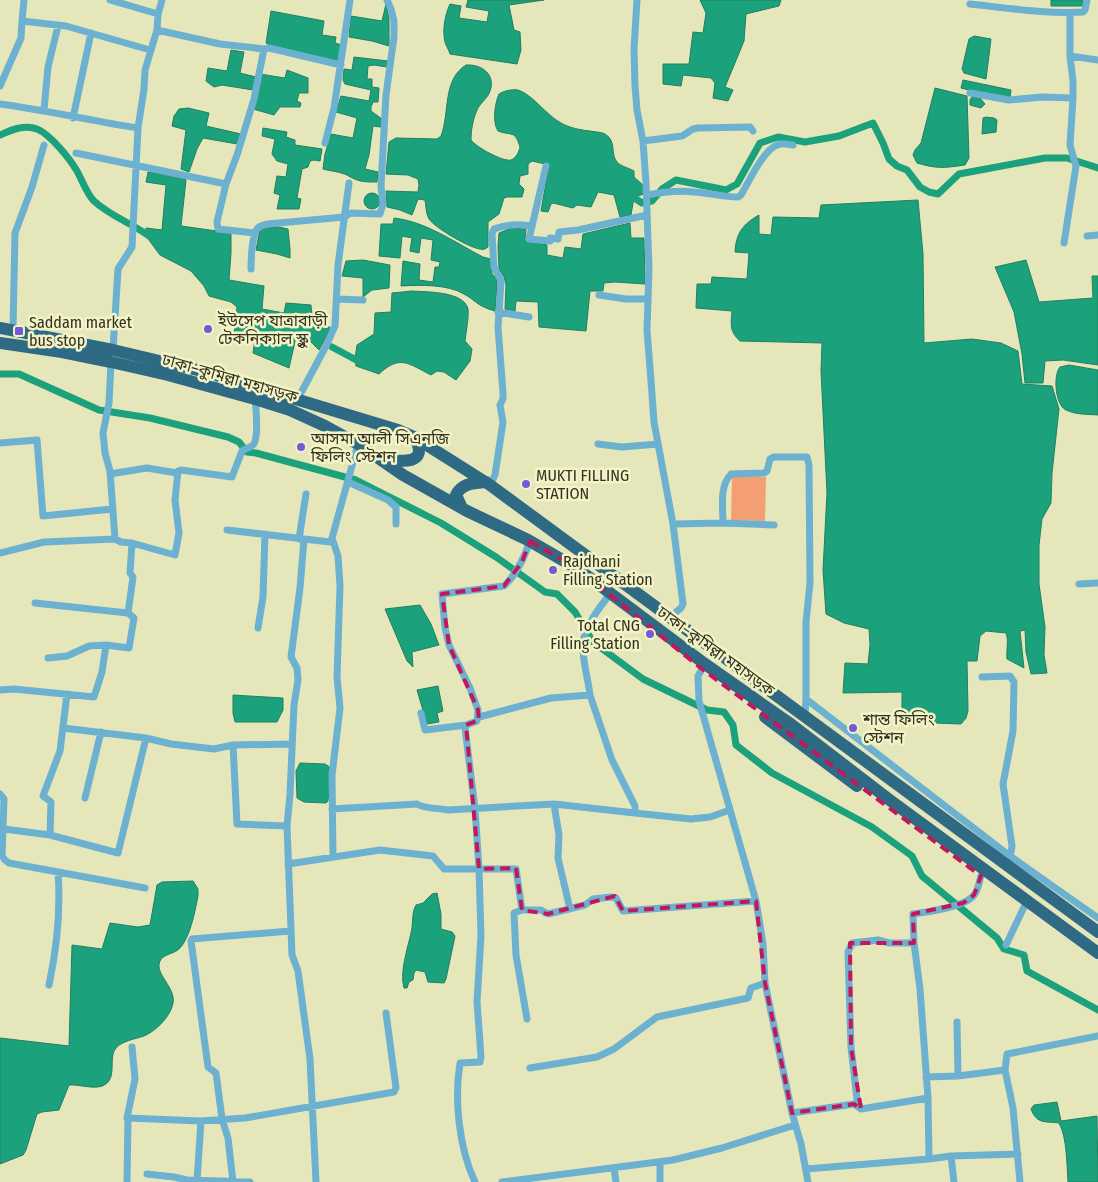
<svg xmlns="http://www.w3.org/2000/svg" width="1098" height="1182" font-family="'Fira Sans Condensed','Noto Sans Bengali',sans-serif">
  <rect width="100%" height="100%" fill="#e6e6bb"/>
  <path fill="#f49f73" d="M732 476 766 477 765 521 731 520Z"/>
  <path fill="#1ba17b" stroke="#228060" d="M468 0H544L509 5 514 30 520 32 521 50 517 64 450 54C449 50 446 46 445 42 442 30 445 15 450 4L461 6 459 18 487 22 489 11 466 7Z
    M700 0H781L779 6 746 14 744 41 725 87 733 90 728 101 713 98 715 83 711 78 683 75 681 86 663 84V64H689L693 32 703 33 706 13Z
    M1051 0H1083V6H1051Z
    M386 4 389 19V46L372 41 349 37 351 16 382 21Z
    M271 11 324 21 322 35 336 37 335 43 342 45 339 62 275 48 266 43Z
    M974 36 991 39 986 79 964 73 962 69 969 39Z
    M231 50 244 52 240 73 256 77 253 90 222 85 214 87 206 81 208 68 227 71Z
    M354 57 388 61 387 67 374 65 368 66 367 79H372V87L379 88 378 102H373L371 107V111L382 119 381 127 373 126 369 155 365 169 378 172 377 182C364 182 358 182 347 175 341 172 330 171 323 169L325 154 331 134 353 138 357 118 336 112 341 96 369 101 371 90 345 84 343 80 344 69 352 70Z
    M466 65C481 64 496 74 490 91 488 98 480 103 477 110 473 119 471 130 471 140 476 147 503 162 511 160 516 158 519 152 520 147 515 130 512 136 498 131 492 122 495 103 499 94 504 91 511 89 518 90 532 94 546 115 561 123 570 128 580 130 590 131 595 132 601 132 605 134 617 141 610 154 617 162 620 166 629 168 634 171V177L644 186V194L634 197 631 215 620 217 614 195 598 192 591 207 577 205 573 208 553 203 551 204 548 212 541 211 549 165 532 161 528 164V174L520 176 519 184 524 189 522 197H507L504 198 499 214 488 222V247C485 249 484 250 480 249 470 248 435 228 429 219 426 214 426 206 425 200L418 199 412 215 400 210 387 207 386 191 418 192 419 185 418 179 408 175 386 174 389 142 396 138 437 139 441 136C450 113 442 80 466 65Z
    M287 70 308 78V93H299L297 101 301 103 300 107H280L274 115 253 109 260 74 285 78Z
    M963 80 1011 90 1010 98 987 95 961 88Z
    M935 88 967 96 969 158 965 165C944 168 937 169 917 163L913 155 915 150 921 143Z
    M972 97 980 98 985 104 981 108 970 105V100Z
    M188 108 209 113 206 126 241 134 237 144 203 138 197 149 189 172 181 169 186 130 172 126 174 116 179 109Z
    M986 117 994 118 997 120 996 132 982 134 983 118Z
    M263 128 287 132 286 137 295 140V145L322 149 320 161 314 160 310 161 308 167 302 169 297 198 301 199 299 209H277L280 195 274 193 277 176 286 177 288 164 277 161 272 154 275 139 262 136Z
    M148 172 173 175 186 180 181 226 231 233V253L229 280 264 286 262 309 284 313 286 303 311 305C311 320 319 322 331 328L319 350 309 340 296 337 289 368 253 353 255 339 234 335 237 307 231 302 209 296 204 286 191 271 160 255 146 236V228L162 230 166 185 146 182Z
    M364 201a8 8 0 1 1 16 0a8 8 0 1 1-16 0Z
    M918 200 923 254 924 343 972 339 1001 343 1018 351 1022 384 1052 386 1059 409 1052 473 1051 503 1042 519 1039 545V584L1045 627 1044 655 1047 673 1031 674 1026 652 1025 630 1020 631 1024 668 1007 659C1006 650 1009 641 1006 633L986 631 980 636 977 661H967L968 711 966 718 961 724 910 722 904 720 902 713V692L843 693 845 663 868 664 870 645 869 629 844 623 826 614 823 570 827 493 821 371 822 343 740 341C729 331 731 324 732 311L696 308 697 284H711L712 277 747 279 749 253 735 252C736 233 743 224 759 215V234L771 235 773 217 819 218 821 205Z
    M394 218C427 222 454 242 483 257L491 259 492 274 497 279V285L495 311C477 306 478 302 464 294 447 284 420 285 401 286L403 261 420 264 419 280 433 282 435 267H439L440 262 431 260 433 240 421 238 419 253 410 251 412 238 402 236 400 258 379 256 381 224H393Z
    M630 223 631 238H644L645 284 615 282 604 283 603 291H590L586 331 539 327 538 302 516 301 515 311 505 309 506 285 504 277 499 269 498 246 499 233 511 228 526 229 525 240 547 245V255L563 258 565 247 581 249 583 234Z
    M265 226 279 227 288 229 290 249V258L277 254 256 250 260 229Z
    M363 260 390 265 389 288 372 290 363 297V278L342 276 346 261Z
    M1026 260 1039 302 1093 298 1092 276H1098V365L1063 360 1045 361 1043 383H1025L1022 354 1014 312 995 267Z
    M412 291C426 292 464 291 468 309 469 318 466 331 465 341L472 349 470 361 456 380 444 372 437 371 431 375C409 364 400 354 379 374L356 366 355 358 357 345 374 334 375 313 391 312 392 293Z
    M1069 365 1098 370V415C1088 414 1076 415 1066 410 1055 405 1053 375 1060 367Z
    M420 605 431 624 439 645 412 652 413 667 407 661 385 609Z
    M438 686 443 711 437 713 439 722 427 724 417 690Z
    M233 695 283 698V710L277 722H235L233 713Z
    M300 763 325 764 331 768 328 801 326 803 304 802 297 798 296 771Z
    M193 881 198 889V896C195 911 190 939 179 949 174 954 163 954 160 961 154 974 176 987 173 1003 171 1016 156 1031 144 1036 135 1039 122 1041 116 1048 108 1057 117 1076 106 1084 97 1091 80 1084 69 1085L59 1110 42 1112 37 1114 26 1150 23 1155 0 1164V1038L69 1046 72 945 102 949 110 923 138 927 150 925 157 885 162 882Z
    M437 893 441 914V929L452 932 455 936 446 979 444 983 428 982 425 972 416 970 414 973 413 980 409 982 407 988H404C399 971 409 945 412 928 413 920 412 912 416 905L423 903 432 894Z
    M1057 1102 1061 1121 1097 1116 1098 1182H1068C1067 1166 1067 1137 1059 1123 1046 1121 1037 1125 1031 1109L1034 1105Z"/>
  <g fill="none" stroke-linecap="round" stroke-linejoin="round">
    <path stroke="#1ba17b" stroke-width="7" d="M0 135C11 130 25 124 37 129 50 134 70 159 77 171 82 180 87 194 94 201 111 217 135 224 153 239
      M627 193 642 203 652 201 662 189 676 180 726 190 737 184 760 143 778 137 805 142 839 136 873 123 883 143 889 159 897 166 907 170 920 187 929 192 938 194 959 174 1045 158H1067L1098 168
      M332 347 360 362H363
      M0 374H19L99 410 150 418 228 437 239 442 247 452 256 453 356 480 441 523 496 557 545 592 557 594 575 612 593 642 643 679 707 710 724 712 733 725 736 745 772 773 872 827 912 856 922 876 997 938 1004 949 1024 955 1027 971 1098 1010"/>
    <path stroke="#6cb1cf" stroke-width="7" d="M24 0 22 21 66 26 150 50
      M110 0 158 14 162 0
      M637 0 634 49 635 86 637 110 643 141 646 183 649 269 647 330 651 381 654 422 673 524 683 604 681 608 670 617
      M970 4C1007 8 1046 14 1083 12L1085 10 1087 0
      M157 30 220 44 264 49
      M1070 56 1098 60
      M0 86 21 38 22 21
      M970 93 1009 100 1042 97 1073 98V81L1070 56V13
      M0 104C46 110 92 121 138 128
      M44 110 48 67 58 26
      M73 118 91 33
      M643 141 682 136 693 129 698 128 750 127 753 131
      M325 143 334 108 350 0
      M76 153 226 184
      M546 166 529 239 550 241V238L558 239 559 232 578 230 647 215
      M647 195C662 192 679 190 694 192 709 193 723 197 738 197L741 195C749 182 765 145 781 144 784 143 789 145 793 145
      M255 233 218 229 217 222 226 184 237 155 254 99 264 49 269 48 341 65
      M1087 236 1098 235
      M1064 243 1076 166 1070 145 1073 98
      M251 269C251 260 252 235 257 229 260 225 264 225 268 224L344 217 351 213 380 214 383 204 381 186 386 95 394 37V21L391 9 387 0
      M599 295 626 299H648
      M337 299 363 300
      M498 312 529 317
      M13 329 15 233 32 187 44 145
      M113 350 118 269 132 247 138 128 144 89 145 70 157 30 158 14
      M296 399 302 391 326 346 335 326 338 265 349 183
      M0 443 37 440 43 516 112 509
      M598 444 622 447 658 444
      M110 474 147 468 177 473
      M348 482 388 500 396 507V524
      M490 485 495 475 503 422 500 405 503 399V393L498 327 501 281 494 267 492 234 494 229C506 224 518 224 531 226
      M723 523C723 507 719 487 731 474L764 473 767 471 770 459 774 457H807L809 465 810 583 806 622V699L805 716
      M673 524 723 523 774 525
      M227 530 330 542 332 538 358 444
      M332 538 338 556 340 586 337 677 340 708 332 775 333 857
      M299 539 306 494
      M304 539 300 588 291 657 297 668 298 680 294 705 290 794 287 826 292 955 298 971 310 1059 316 1182
      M132 543 175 555 179 533 175 500 178 471 181 470 232 477 242 451C245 449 251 447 253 445 259 439 256 407 255 399
      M0 553 44 542 115 539
      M1079 584 1098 583
      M35 603 128 613
      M258 628 263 597 265 534
      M48 658 67 656 89 646 106 645
      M702 669 698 676 699 701 756 901 763 944 765 983 792 1113 801 1144 808 1182
      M982 677 1010 676 1014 682 1013 731 1003 784 1012 846 1010 858
      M0 690 14 689 94 697 102 672 106 645 129 648 134 618 128 613 133 577 130 573 132 543 121 542 115 539 110 471 105 453 103 433 109 403 111 362
      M806 699 1010 856 1098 918
      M421 713 425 730 466 725
      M479 717 551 698 590 695C588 678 582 660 583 643 585 626 599 608 610 594
      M63 728 146 738 171 744 214 749 233 745 292 744
      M233 745 237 824 287 826
      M0 794 4 799 2 856 5 860 9 863 145 888
      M85 798 101 732
      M554 804 559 835 558 858 570 909
      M332 809 417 804C424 809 439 808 448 810L554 804 635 813V806L612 760 590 695
      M635 813 691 819 710 817 730 810
      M4 829 50 835 51 802 43 796 60 751 67 694
      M50 835 118 853 146 738
      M288 864 380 850 433 856 444 869H516L522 910H541L548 914 585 905 593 899 611 897 616 898 623 911 756 901
      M522 910 514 913 516 955 527 1019
      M914 943 913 914C927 912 966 907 974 895 978 891 979 882 981 876
      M1006 945 1024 907
      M49 985C57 947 61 911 58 872
      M957 1022 958 1076
      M132 1047 135 1079 127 1118 201 1121 245 1118 394 1092 396 1088 386 1013
      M530 1068 597 1057 614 1049 657 1017 748 998 751 988 765 983
      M926 1077 958 1076 1005 1070
      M861 1109 857 1099 851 1047 848 952 852 943 878 940 889 943H914L920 989 928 1098
      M792 1113 854 1104 861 1109 928 1098 929 1159 951 1156 1018 1154
      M951 1156 954 1182
      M660 1162V1182
      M614 1168 616 1182
      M806 1169 929 1159
      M147 1174 174 1177 187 1180 250 1182
      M197 1181 201 1121
      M127 1182 128 1118
      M233 1182 228 1138 222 1119 216 1073 208 1067 191 941 192 939 291 931
      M475 1182C459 1148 454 1100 460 1063L480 1062 481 1057 477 1002 481 935 479 869 475 809 465 728 466 725 477 721 478 710 470 688 449 645 445 628 442 594 504 586C517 574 524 558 530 541
      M502 1182 673 1160 722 1148 795 1125
      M1020 1182 1013 1108 1005 1070 1007 1054 1098 1036"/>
    <path stroke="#2e6a83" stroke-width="12" d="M0 328 113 350 206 372 398 430 414 437 490 485 1098 932
      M0 343 62 352 111 362 168 375 255 399 290 410 325 426 358 444 403 475 467 511 528 540 578 569 705 664 792 725 891 801 1098 953
      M382 458C400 462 431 466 414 437
      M462 508 456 495C462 483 474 483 486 482
      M765 717 857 786"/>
  </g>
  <path fill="none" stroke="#c2185b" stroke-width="4" stroke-dasharray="10 6" stroke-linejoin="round" d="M530 541 578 569 702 669 981 876 974 895 963 903 913 914 914 943H850L851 1047 861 1109 854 1104 792 1113 765 983 756 901 623 911 615 896 548 914 522 910 516 868 479 869 466 725 479 720 478 710 449 645 442 594 504 586 522 562Z"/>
  <g fill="#725bd5" stroke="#f3f3c7" stroke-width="2">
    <circle cx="208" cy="329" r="5"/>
    <rect x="14" y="326" width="10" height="10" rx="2.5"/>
    <circle cx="301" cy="447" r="5"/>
    <circle cx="526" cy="484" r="5"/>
    <circle cx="553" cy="570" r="5"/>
    <circle cx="650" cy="634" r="5"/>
    <circle cx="853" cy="728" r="5"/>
  </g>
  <g text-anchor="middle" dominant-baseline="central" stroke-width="5" stroke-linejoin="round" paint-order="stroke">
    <g font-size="16" fill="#323221" stroke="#f3f3c7" text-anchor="start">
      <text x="218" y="320">ইউসেপ যাত্রাবাড়ী<tspan x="218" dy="18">টেকনিক্যাল স্কুল</tspan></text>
      <text x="29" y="322">Saddam market<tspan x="29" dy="18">bus stop</tspan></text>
      <text x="311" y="438">আসমা আলী সিএনজি<tspan x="311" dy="18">ফিলিং স্টেশন</tspan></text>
      <text x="536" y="475">MUKTI FILLING<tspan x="536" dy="18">STATION</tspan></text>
      <text x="563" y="561">Rajdhani<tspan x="563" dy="18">Filling Station</tspan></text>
      <text x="640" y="625" text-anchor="end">Total CNG<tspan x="640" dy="18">Filling Station</tspan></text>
      <text x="863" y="719">শান্ত ফিলিং<tspan x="863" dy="18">স্টেশন</tspan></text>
    </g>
    <g font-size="16" fill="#323221" stroke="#f3f3c7">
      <text transform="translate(230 378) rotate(16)">ঢাকা–কুমিল্লা মহাসড়ক</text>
      <text transform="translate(716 651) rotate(36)">ঢাকা–কুমিল্লা মহাসড়ক</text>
    </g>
  </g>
</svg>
